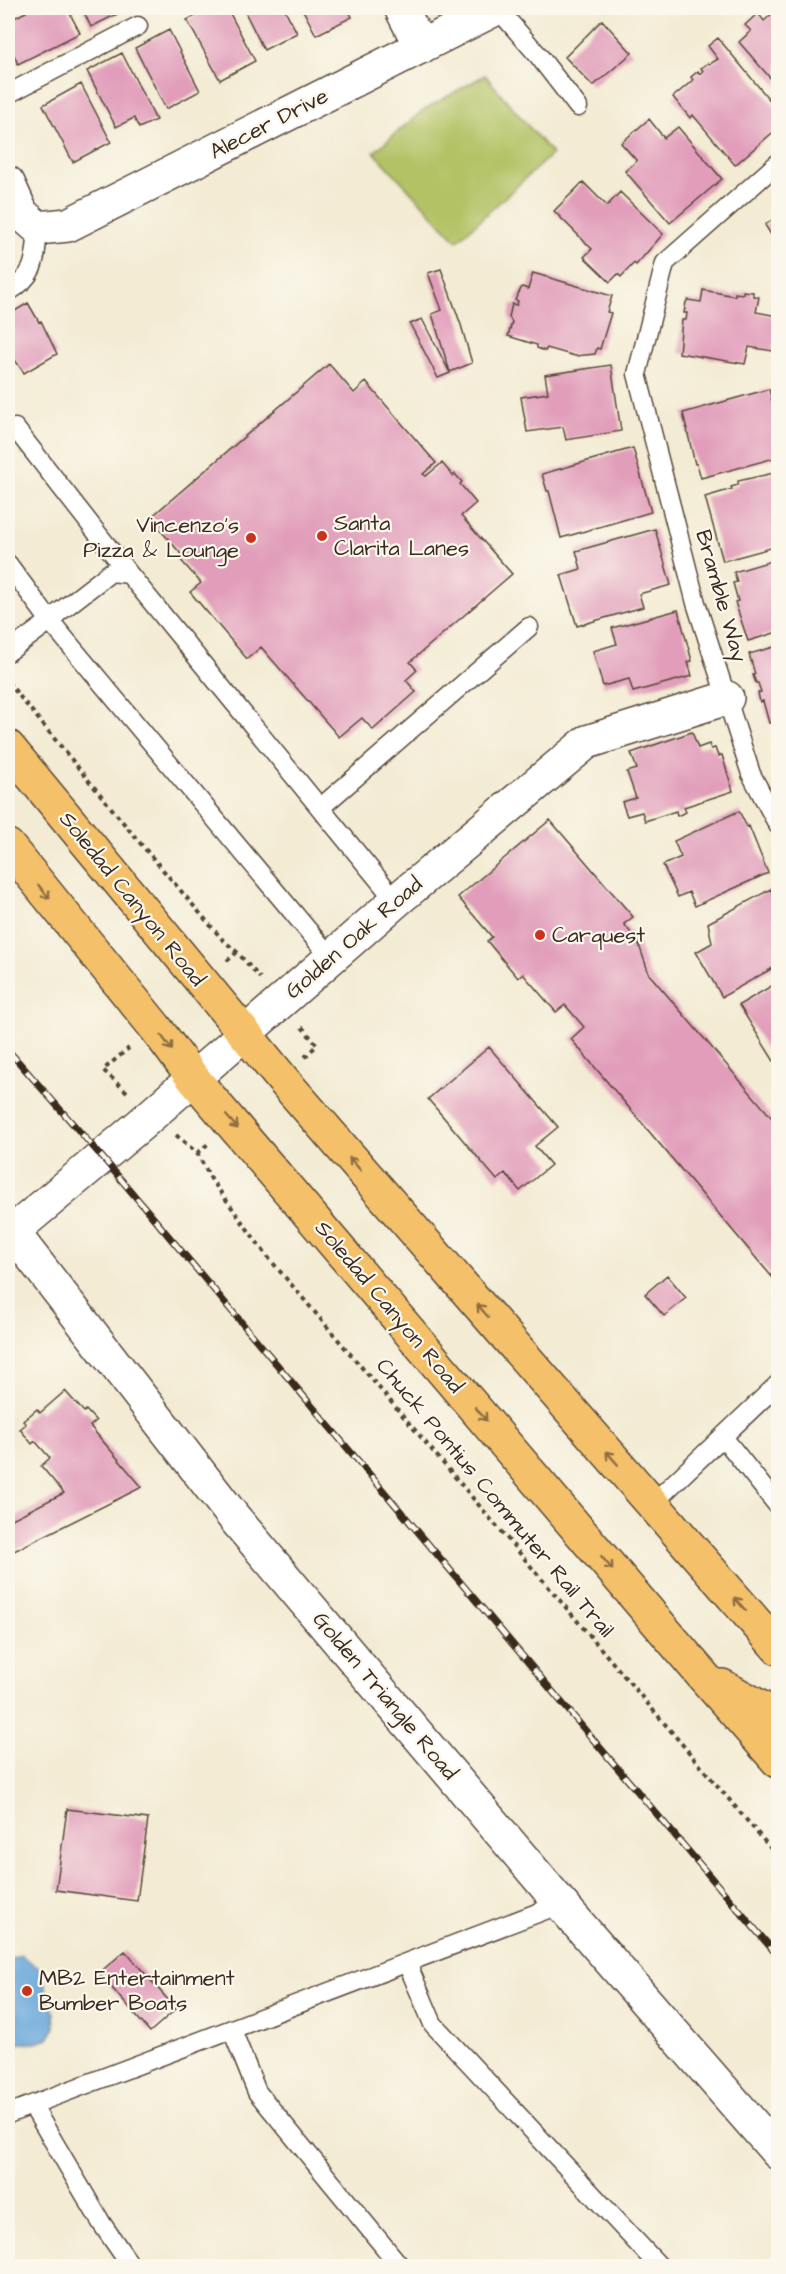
<svg xmlns="http://www.w3.org/2000/svg" width="786" height="2274" font-family="'Architects Daughter',sans-serif">
  <rect width="100%" height="100%" fill="#fbf7ec"/>
  <filter id="ink" filterUnits="userSpaceOnUse"><feTurbulence type="fractalNoise" baseFrequency=".0167" numOctaves="2"/><feDisplacementMap in="SourceGraphic" scale="12" xChannelSelector="R" yChannelSelector="G"/><feConvolveMatrix kernelMatrix="1 2 1 2 8 2 1 2 1" color-interpolation-filters="sRGB"/></filter>
  <filter id="wash" filterUnits="userSpaceOnUse"><feTurbulence type="fractalNoise" baseFrequency=".008" numOctaves="4" result="noise"/><feDisplacementMap in="SourceGraphic" scale="24" xChannelSelector="R" yChannelSelector="G"/><feGaussianBlur stdDeviation="1.35" result="paint"/><feColorMatrix in="noise" values="0 0 0 0 0 0 0 0 0 0 0 0 0 0 0 0 0 1.4 0 .05"/><feComposite in="paint" operator="in"/></filter>
  <g filter="url(#wash)">
    <rect width="100%" height="100%" fill="#f3ebd3"/>
    <path fill="#b2c265" stroke="#767642" stroke-width="1.5" d="M485 75 552 154 457 241 374 152 423 110Z"/>
    <path fill="#69a7db" stroke="#52687c" stroke-width="1.5" d="M21 1955 40 1969 54 2013 55 2027 48 2039 35 2043H20L8 2053V1960Z"/>
    <g id="blocks">
      <path fill="#e19dba" d="M23 8H67L80 33 18 64 8 42V21L26 12Z
        M82 8H129L91 27Z
        M210 8H227L255 61 220 80 187 20Z
        M243 8H284L297 33 264 50Z
        M302 8H347L352 17 316 35Z
        M778 8V87L739 42 751 31 745 25 758 13 764 21Z
        M602 20 632 53 593 86 565 57Z
        M169 30 200 91 166 109 135 48Z
        M718 38 778 110V128L735 165 693 115 690 118 673 97 693 80 691 77 698 71 700 74 703 71 701 68 708 63 710 64 718 59 708 46Z
        M122 53 156 120 139 128 134 118 116 127 87 71Z
        M81 84 111 142 73 162 43 105Z
        M649 119 664 138 678 127 722 179 670 223 625 171 637 161 621 143Z
        M583 182 607 206 620 192 663 234 636 265 634 263 621 277 618 274 610 282 584 257 592 249 554 211Z
        M778 216V246L765 225Z
        M441 269 461 325 472 363 450 372 432 314 442 310 428 273Z
        M533 273 612 296 607 312 611 313 600 349 597 348 595 354 575 356 547 348 545 351 537 348V345L508 336 512 322 509 317 512 304 517 305 518 301 515 300 522 287 528 289Z
        M703 290 735 296V293L743 294V291L753 292V296L759 297 756 312 778 316 773 351 749 347 745 364 679 353 682 320H686L687 313H684L686 302 688 300 701 302Z
        M28 303 39 322 41 321 57 354 24 373 8 350V315Z
        M422 319 450 373 438 378 410 324Z
        M329 364 354 393 366 382 436 463 423 474 426 476 442 463 453 476 455 474 462 482 460 484 476 503 461 516 512 574 410 662 417 670 406 680 416 692 373 730 362 718 339 737 261 647 247 659 190 592 201 583 178 557 181 554 150 518Z
        M611 365 621 431 566 440 563 427 527 432 521 397 548 393 545 375Z
        M769 389 772 402 778 401V457L701 478 697 464H695L683 413Z
        M633 448 651 512 561 538 549 491H547L542 474Z
        M778 472V546L723 561 705 497 732 489 731 487 738 485V481Z
        M655 529 671 585 639 594 643 607 577 626 561 575 581 569 576 551Z
        M778 559V632L748 641 735 602 738 601 733 583 737 582 734 572Z
        M678 610 692 661 688 662 692 676 633 692 629 679 603 686 593 651 617 644 612 628Z
        M778 646V721L769 723 763 701 760 702 758 693 761 692 758 683H756L753 675 755 674 749 654Z
        M692 732 698 748 709 744 711 749 715 748 718 756 722 755 733 791 684 807 686 812 677 816 676 811 645 821 642 812 627 816 622 802 636 798 627 772 637 769 631 753Z
        M739 811 747 827 749 826 768 873 695 906 689 892 678 897 663 865 681 857 674 841Z
        M550 820 633 917 624 924 638 942 649 974 778 1125V1284L571 1039 584 1027 565 1005 556 1012 523 974 518 978 487 941 492 937 458 897Z
        M771 889 778 903V965L722 997 696 952 712 943 708 923Z
        M778 982V1065L777 1066 739 1005Z
        M489 1047 558 1127 535 1146 551 1165 520 1191 505 1173 497 1180 428 1099Z
        M667 1275 686 1298 664 1316 645 1294Z
        M65 1391 84 1412 86 1410 96 1421 90 1426 142 1487 8 1554V1521L64 1493 41 1466 50 1458 35 1441 32 1444 20 1429 26 1424 23 1421 37 1409 40 1413Z
        M67 1809 148 1819 137 1901 56 1890Z
        M125 1951 176 2009 150 2032 99 1973Z"/>
    </g>
  </g>
  <g filter="url(#ink)">
    <use href="#blocks" fill-opacity="0" stroke="#574739" stroke-width="1.5"/>
    <g fill="none" stroke-linecap="round" stroke-linejoin="round">
      <defs>
        <path id="service" d="M497 8 538 55 578 107
          M8 94 138 26
          M778 163 665 263 637 374 696 603 751 774 778 825
          M8 292C37 275 35 259 38 228
          M15 428 129 574
          M8 564 50 621 8 652
          M320 808 529 627
          M331 958 50 621 58 613 111 572 129 574 396 901
          M723 1437 778 1506
          M652 1504 778 1384
          M407 1963 433 2024 659 2266
          M232 2030 257 2092 400 2266
          M32 2105 102 2224 131 2266
          M8 2114 561 1904"/>
        <path id="minor" d="M401 8 421 47
          M8 183 22 214 38 228 68 225 497 8
          M12 1232 140 1125 396 901 587 742 727 698"/>
        <path id="tertiary" d="M8 1226 236 1520 561 1904 778 2153"/>
        <path id="primary" d="M8 747 283 1080 778 1648
          M8 846 155 1027 193 1078 704 1677 778 1761
          M722 1686 778 1717"/>
      </defs>
      <use href="#service" stroke="#574739" stroke-width="21"/>
      <use href="#minor" stroke="#574739" stroke-width="36"/>
      <use href="#tertiary" stroke="#574739" stroke-width="36"/>
      <use href="#primary" stroke="#574739" stroke-width="36"/>
      <path stroke="#574739" stroke-width="4" stroke-dasharray="4.5 4.5" stroke-linecap="butt" d="M8 682 140 843 222 939 237 952 260 978
        M227 961 237 952
        M302 1027 317 1045 305 1057
        M127 1092 103 1070 129 1048
        M176 1135 197 1153 211 1179 267 1256 778 1857
        M197 1153 208 1144"/>
      <use href="#service" stroke="#fff" stroke-width="18"/>
      <use href="#minor" stroke="#fff" stroke-width="33"/>
      <use href="#tertiary" stroke="#fff" stroke-width="33"/>
      <use href="#primary" stroke="#f4c16a" stroke-width="33"/>
      <defs>
        <path id="rail" d="M8 1050 102 1157 585 1730 778 1956"/>
      </defs>
      <use href="#rail" stroke="#3b2a1e" stroke-width="7"/>
      <use href="#rail" stroke="#fbf7ec" stroke-width="4.5" stroke-dasharray="14" stroke-linecap="butt"/>
    </g>
    <defs><path id="oneway-shaft" d="M-6 0H5M1.5-3L5.5 0L1.5 3" fill="none" stroke-width="1.6" stroke-linecap="round" stroke-linejoin="round" transform="scale(1.5)"/></defs>
    <g stroke="#8e6e40">
      <use href="#oneway-shaft" transform="translate(44 892) rotate(51)"/>
      <use href="#oneway-shaft" transform="translate(167 1043) rotate(53)"/>
      <use href="#oneway-shaft" transform="translate(232 1122) rotate(49)"/>
      <use href="#oneway-shaft" transform="translate(355 1164) rotate(-131)"/>
      <use href="#oneway-shaft" transform="translate(483 1311) rotate(-131)"/>
      <use href="#oneway-shaft" transform="translate(481 1414) rotate(50)"/>
      <use href="#oneway-shaft" transform="translate(612 1458) rotate(-131)"/>
      <use href="#oneway-shaft" transform="translate(607 1563) rotate(50)"/>
      <use href="#oneway-shaft" transform="translate(740 1604) rotate(-131)"/>
    </g>
  </g>
  <g fill="#c8321e" stroke="#fbf7ec" stroke-width="2">
    <circle cx="322" cy="536" r="6"/>
    <circle cx="251" cy="538" r="6"/>
    <circle cx="540" cy="935" r="6"/>
    <circle cx="27" cy="1991" r="6"/>
  </g>
  <g text-anchor="middle" dominant-baseline="central" stroke-width="4.5" stroke-linejoin="round" paint-order="stroke">
    <g font-size="22" fill="#3b2a1e" stroke="#fbf7ec">
      <text transform="translate(269 124) rotate(-27)">Alecer Drive</text>
      <text transform="translate(721 596) rotate(74)">Bramble Way</text>
      <text transform="translate(132 899) rotate(51)">Soledad Canyon Road</text>
      <text transform="translate(354 938) rotate(-41)">Golden Oak Road</text>
      <text transform="translate(389 1307) rotate(50)">Soledad Canyon Road</text>
      <text transform="translate(495 1498) rotate(50)">Chuck Pontius Commuter Rail Trail</text>
      <text transform="translate(385 1696) rotate(50)">Golden Triangle Road</text>
    </g>
    <g font-size="22" fill="#3b2a1e" stroke="#fbf7ec" text-anchor="start">
      <text x="334" y="523">Santa<tspan x="334" dy="25">Clarita Lanes</tspan></text>
      <text x="239" y="525" text-anchor="end">Vincenzo's<tspan x="239" dy="25">Pizza &amp; Lounge</tspan></text>
      <text x="552" y="935">Carquest</text>
      <text x="39" y="1978">MB2 Entertainment<tspan x="39" dy="25">Bumber Boats</tspan></text>
    </g>
  </g>
  <rect width="786" height="2274" fill="none" stroke="#fbf7ec" stroke-width="30"/>
</svg>
